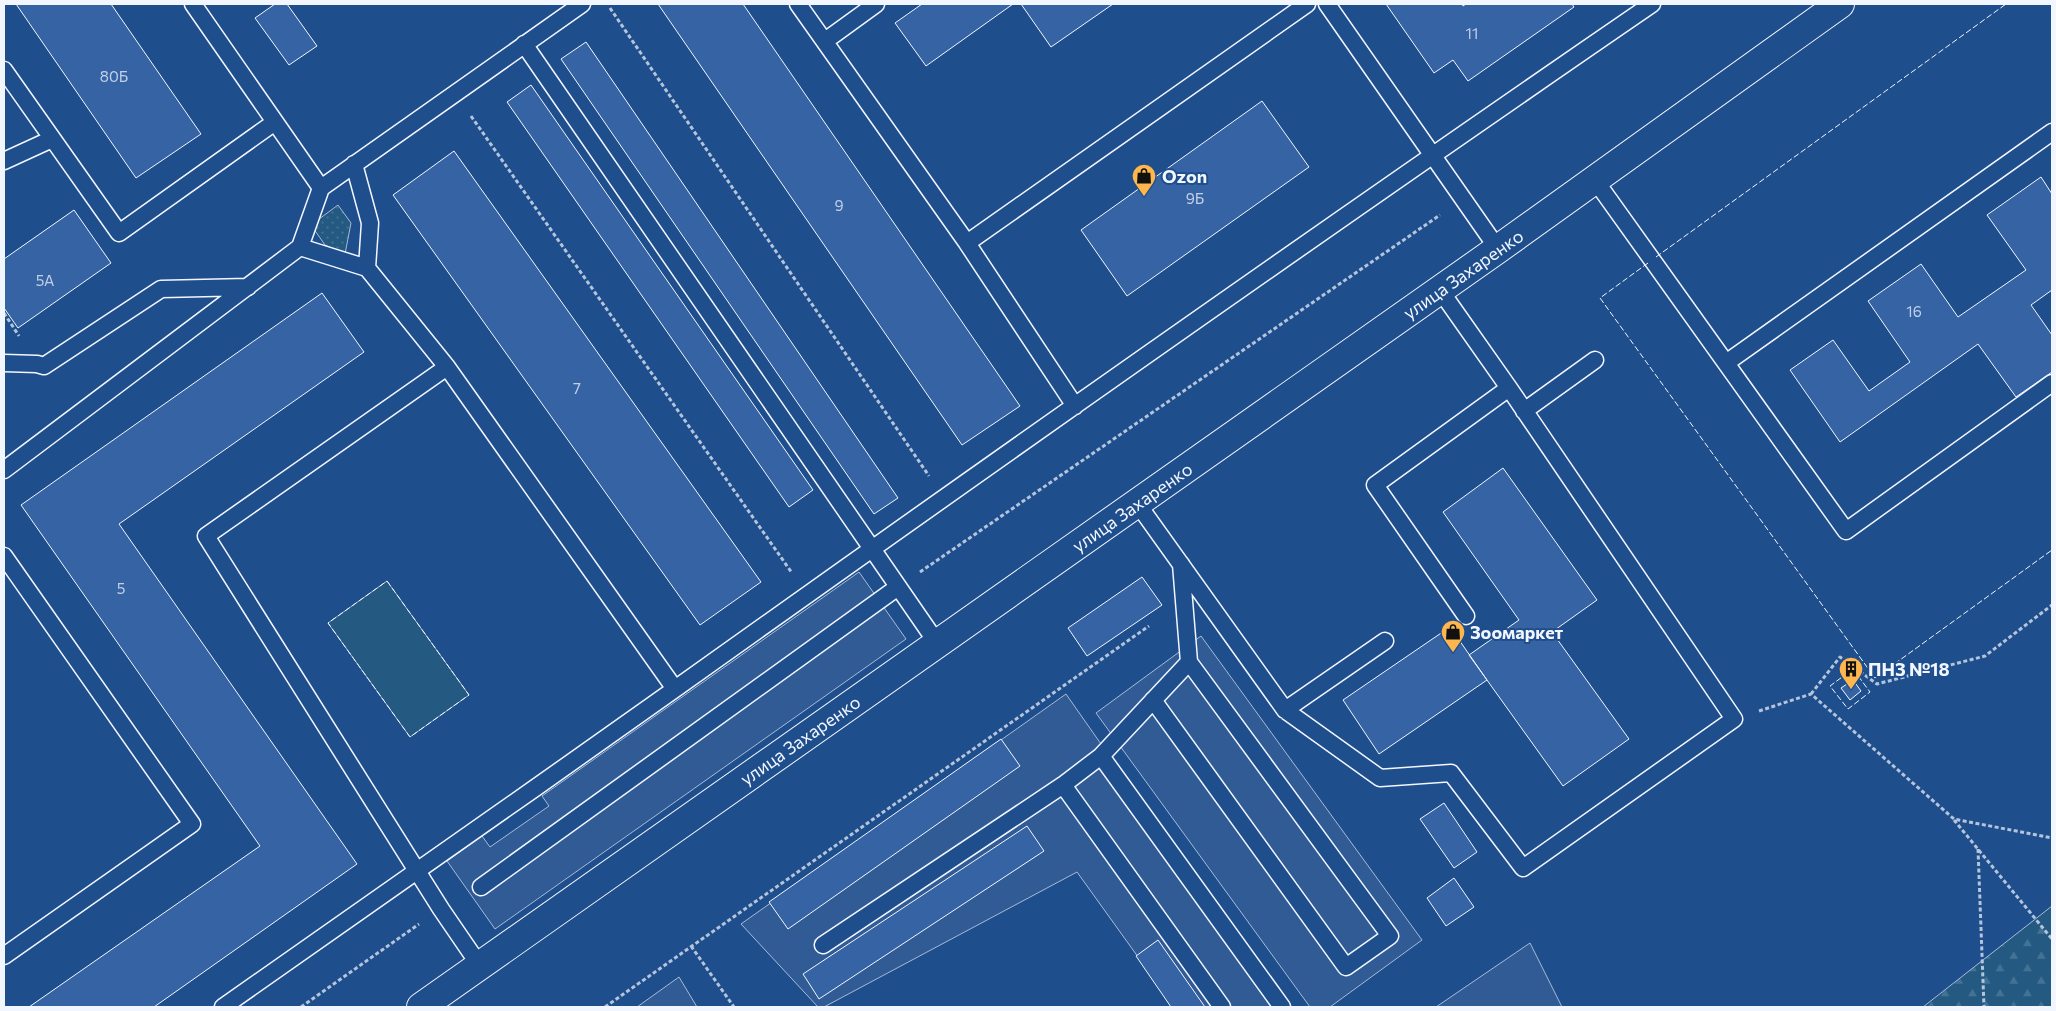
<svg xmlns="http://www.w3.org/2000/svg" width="2056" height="1011" font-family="Commissioner,sans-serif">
  <defs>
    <pattern id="grass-dots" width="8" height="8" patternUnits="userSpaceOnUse" patternTransform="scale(1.25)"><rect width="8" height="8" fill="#245a82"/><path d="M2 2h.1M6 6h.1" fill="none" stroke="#447295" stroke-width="1.8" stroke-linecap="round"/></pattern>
    <pattern id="forest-firs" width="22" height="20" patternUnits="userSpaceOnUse" patternTransform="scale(1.25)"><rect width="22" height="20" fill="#245a82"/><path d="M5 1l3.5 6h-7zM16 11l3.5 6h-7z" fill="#447295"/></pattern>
  </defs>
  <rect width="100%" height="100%" fill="#1f4e8c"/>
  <path fill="url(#grass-dots)" stroke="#a8bbd7" d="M338 205 351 223 345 254 325 245 311 225Z"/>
  <path fill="url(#forest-firs)" stroke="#a8bbd7" d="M2052 906V1007H1923Z"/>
  <path fill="#245a82" stroke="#a8bbd7" d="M387 581 469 695 410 737 328 623Z"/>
  <path fill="#305b95" stroke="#a8bbd7" d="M859 572 906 639 495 929 447 861 482 836 490 847 549 806 542 796Z
    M1201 636 1422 940 1330 1007H1310L1096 713Z
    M1066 694 1285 1007H1174L1077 872 824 1007H818L741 924Z
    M1530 943 1562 1007H1436Z
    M679 977 697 1007H637Z"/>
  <path fill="#3563a3" stroke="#f2f6ff" d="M16 4H111L201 134 136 178Z
    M275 4H287L317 46 289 65 255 18Z
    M658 4H743L1020 406 962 445Z
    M922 4H1013L926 66 895 23Z
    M1021 4H1113L1051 47Z
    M1386 4H1462L1463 6 1466 4H1572L1574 7 1468 81 1453 60 1434 73Z
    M586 42 898 498 874 514 561 59Z
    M531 85 813 490 789 507 507 102Z
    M1262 101 1309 167 1127 296 1081 230Z
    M454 151 761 582 700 625 393 195Z
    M2041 177 2052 194V290L2031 305 2052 335V372L2016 397 1978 344 1840 442 1790 370 1833 340 1869 391 1910 362 1868 301 1921 264 1958 317 2026 270 1987 215Z
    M74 210 111 263 18 328 4 308V259Z
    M322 293 364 352 119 524 357 864 154 1007H29L260 846 21 505Z
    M1503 468 1597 600 1552 632 1629 739 1563 786 1469 655 1519 620 1443 512Z
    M1142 577 1162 605 1087 656 1068 628Z
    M1450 627 1487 680 1379 754 1343 700Z
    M1853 680 1861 691 1850 700 1841 688Z
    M1001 739 1020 766 788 929 769 902Z
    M1444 803 1477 852 1454 868 1420 819Z
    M1027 826 1044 851 819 999 803 974Z
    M1454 878 1474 907 1446 926 1427 898Z
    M1158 940 1205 1007H1171L1136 956Z"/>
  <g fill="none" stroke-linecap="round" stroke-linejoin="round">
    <defs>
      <path id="lane" d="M193 4 321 188 300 247 367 268 447 367 675 689
        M798 4 967 243 1075 406
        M1327 4 1498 249
        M825 41 876 4
        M524 44 937 643
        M4 70 119 233 275 122
        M4 161 52 139
        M354 164 370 223 367 268
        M1595 180 1846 531 2052 383
        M321 188 582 4
        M967 243 1307 4
        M4 363 37 364 44 366 161 289 248 287
        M1726 363 2052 132
        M447 367 206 536 441 909 480 966
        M1524 411 1595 360
        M4 470 300 247
        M1137 503 1285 710 1380 778 1451 773 1523 868 1734 719 1509 388 1440 290
        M4 556 192 824 4 956
        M1181 564 1189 662 1101 756 1282 1007
        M1466 616 1375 485 1509 388
        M1153 700 1346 967 1390 936 1189 662
        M1285 710 1385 641
        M1063 785 1101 756
        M481 887 898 587
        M823 945 1063 785 1222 1007
        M223 1007C373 901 525 796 675 689 999 458 1324 229 1652 4"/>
      <path id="secondary" d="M421 1007 1498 249 1840 4"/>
    </defs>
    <use href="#lane" stroke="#f2f6ff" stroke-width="19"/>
    <use href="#secondary" stroke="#f2f6ff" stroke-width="30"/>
    <path stroke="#b3c4dc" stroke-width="3" stroke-dasharray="4 2.5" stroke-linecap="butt" d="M610 8 929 476
      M471 116 792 573
      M4 313 19 336
      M920 572 1440 215
      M1811 694 1840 657 1877 684 1985 656 2052 605
      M1759 711 1811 694 1954 819 2052 838
      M1954 820 2052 939
      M1978 849 1984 1007
      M691 946 734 1007
      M301 1007 419 924
      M605 1007 1149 626"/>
    <use href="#lane" stroke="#1f4e8c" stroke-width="16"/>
    <use href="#secondary" stroke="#1f4e8c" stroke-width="28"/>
    <path stroke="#f2f6ff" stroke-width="1" stroke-dasharray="6 2.5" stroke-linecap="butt" d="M1656 257 2006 4
      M1648 263 1600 298 1875 678 2052 550
      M387 581 469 695 410 737 328 623Z
      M1853 669 1870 692 1848 709 1830 686Z"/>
  </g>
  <defs>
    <symbol id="shop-pin" viewBox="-11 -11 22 30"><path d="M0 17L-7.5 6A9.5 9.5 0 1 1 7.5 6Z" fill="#ffb74d" stroke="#1f4e8c"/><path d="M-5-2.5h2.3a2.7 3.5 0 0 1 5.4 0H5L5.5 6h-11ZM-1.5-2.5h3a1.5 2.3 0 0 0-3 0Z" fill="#111"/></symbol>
    <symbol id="building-pin" viewBox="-11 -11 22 30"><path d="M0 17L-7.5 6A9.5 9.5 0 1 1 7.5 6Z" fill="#ffb74d" stroke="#1f4e8c"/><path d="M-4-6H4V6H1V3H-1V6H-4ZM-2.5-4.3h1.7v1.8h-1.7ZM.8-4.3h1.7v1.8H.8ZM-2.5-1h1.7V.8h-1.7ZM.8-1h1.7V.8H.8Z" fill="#111"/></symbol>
  </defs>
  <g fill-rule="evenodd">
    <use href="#shop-pin" x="1130" y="162" width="28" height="38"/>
    <use href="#shop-pin" x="1439" y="618" width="28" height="38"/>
    <use href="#building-pin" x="1837" y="655" width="28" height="38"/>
  </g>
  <g text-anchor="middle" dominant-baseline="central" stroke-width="4" stroke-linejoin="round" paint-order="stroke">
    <g font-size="15" fill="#c3d1e8">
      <text x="1472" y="33">11</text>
      <text x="114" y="76">80Б</text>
      <text x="1195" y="198">9Б</text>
      <text x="839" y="205">9</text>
      <text x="45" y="280">5А</text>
      <text x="1914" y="311">16</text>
      <text x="577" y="388">7</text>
      <text x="121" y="588">5</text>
    </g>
    <g font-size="18" font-weight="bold" fill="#f2f6ff" stroke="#1f4e8c" text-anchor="start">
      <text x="1162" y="176">Ozon</text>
      <text x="1470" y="632">Зоомаркет</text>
      <text x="1868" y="669">ПНЗ №18</text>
    </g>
    <g font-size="18" fill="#f2f6ff" stroke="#1f4e8c">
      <text transform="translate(1463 274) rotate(-35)">улица Захаренко</text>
      <text transform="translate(1132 507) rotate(-35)">улица Захаренко</text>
      <text transform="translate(800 740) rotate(-35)">улица Захаренко</text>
    </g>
  </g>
  <rect width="2056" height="1011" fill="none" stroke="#f2f6ff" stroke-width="10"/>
</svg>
